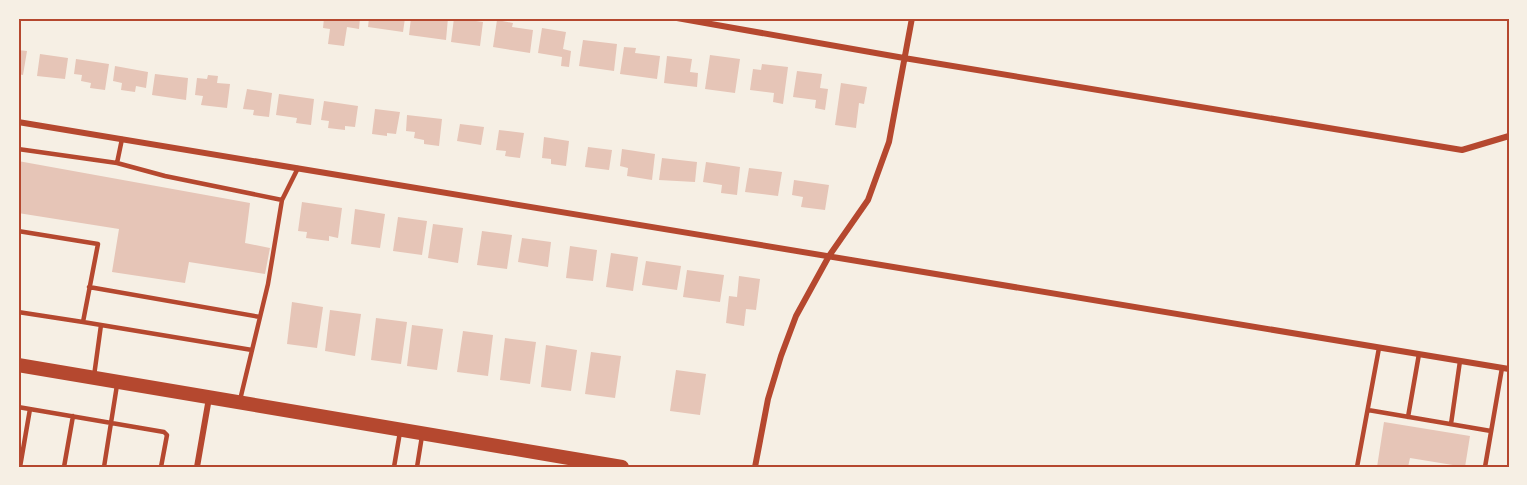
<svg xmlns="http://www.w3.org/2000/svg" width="1527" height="485" font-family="'Roboto Condensed',sans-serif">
  <rect width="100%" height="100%" fill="#f6efe4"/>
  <path fill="#e6c5b7" d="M324 18H360L359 29 347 27 344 46 328 44 330 29 323 28Z
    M369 18H405L403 32 368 27Z
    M411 18H448L446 40 409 35Z
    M454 18H469V20L483 22 480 46 451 42Z
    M497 20 513 23 512 27 533 30 530 53 493 47Z
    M542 28 566 32 563 49 571 51 569 67 561 66 562 57 538 53Z
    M583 40 617 44 614 71 579 66Z
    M624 47 636 48 635 53 660 56 657 79 620 74Z
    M18 50 27 51 23 75 18 74Z
    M40 54 68 58 65 79 37 76Z
    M710 55 740 59 735 93 705 89Z
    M667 56 692 59 690 72 698 73 697 87 664 83Z
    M76 59 109 64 105 90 90 88 91 83 81 81 82 75 74 74Z
    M762 64 788 67 783 104 773 102 774 93 750 90 753 69 761 70Z
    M115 66 148 72 146 88 136 86 135 92 121 90 122 83 113 81Z
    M797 71 822 74 820 88 828 89 825 110 815 108 816 100 793 97Z
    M155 74 188 78 186 100 152 95Z
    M208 75 218 76 217 83 230 84 227 108 201 105 203 96 195 95 197 78 207 79Z
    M841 83 867 87 864 104 859 103 856 128 835 125Z
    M247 89 272 93 269 117 253 115 254 110 243 109Z
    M279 94 314 99 311 125 296 123 297 118 276 115Z
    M324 101 358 106 355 127 345 126V130L328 128 329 121 321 120Z
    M375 109 400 112 396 134 387 133V136L372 134Z
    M407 115 442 119 439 146 424 144V140L414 138 415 132 406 131Z
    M460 124 484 127 481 145 457 141Z
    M499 130 524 133 520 158 505 156 506 151 496 150Z
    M544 137 569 141 566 166 551 164V159L542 158Z
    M588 147 612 150 609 170 585 167Z
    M622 149 655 154 652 180 627 176 628 168 620 166Z
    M662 158 697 162 695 182 659 180Z
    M18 161 250 203 245 243 270 248 265 274 189 262 185 283 112 272 119 229 18 213Z
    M706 162 740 167 737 195 721 193 722 185 703 182Z
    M749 168 782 172 778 196 745 192Z
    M794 180 829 185 825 210 801 207 803 197 792 195Z
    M302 202 342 208 338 238 329 236V241L306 238 307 232 298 231Z
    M355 209 385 214 380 248 351 244Z
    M398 217 427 221 422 255 393 251Z
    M433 224 463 228 458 263 428 258Z
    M482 231 512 235 507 269 477 265Z
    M522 238 551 242 548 267 518 262Z
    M570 246 597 250 593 281 566 278Z
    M611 253 638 257 633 291 606 287Z
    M646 261 681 266 677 290 642 285Z
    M687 270 724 275 720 302 683 297Z
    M739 276 760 279 756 310 746 309 744 326 726 323 729 296 737 297Z
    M292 302 323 307 317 348 287 344Z
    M330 310 361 314 355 356 325 351Z
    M376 318 407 322 401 364 371 360Z
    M412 325 443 329 437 370 407 366Z
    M463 331 493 335 488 376 457 372Z
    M505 338 536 342 530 384 500 380Z
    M546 345 577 350 571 391 541 387Z
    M591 352 621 356 615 398 585 394Z
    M676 370 706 374 700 415 670 411Z
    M1384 422 1470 436 1465 467 1410 458 1408 467H1377Z"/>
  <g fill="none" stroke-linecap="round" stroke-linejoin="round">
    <path stroke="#b5482f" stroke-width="4.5" d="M122 139 117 163 165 176 282 200
      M18 149 117 163
      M18 231 98 244 83 322 18 312
      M89 287 260 317
      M83 322 252 350
      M94 376 101 325
      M240 400 268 284 282 200 298 168
      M18 407 164 432 167 435 161 467
      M1368 410 1491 431
      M1408 417 1419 354
      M1451 424 1460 361
      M20 467 30 409
      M64 467 73 416
      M104 467 117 385
      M394 467 400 432
      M417 467 422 436
      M1357 467 1379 348
      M1485 467 1502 368"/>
    <path stroke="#b5482f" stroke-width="6" d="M677 18 904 58 1462 150 1509 136
      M18 122 1509 369
      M197 467 209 398
      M755 467 768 399 781 356 796 316 829 256 868 200 889 142 912 18"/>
    <path stroke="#b5482f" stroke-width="14" d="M18 365 622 467"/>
  </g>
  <rect width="1527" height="485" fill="none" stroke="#f6efe4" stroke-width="39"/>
  <rect x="20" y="20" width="1488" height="446" fill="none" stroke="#b5482f" stroke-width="2"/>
</svg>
